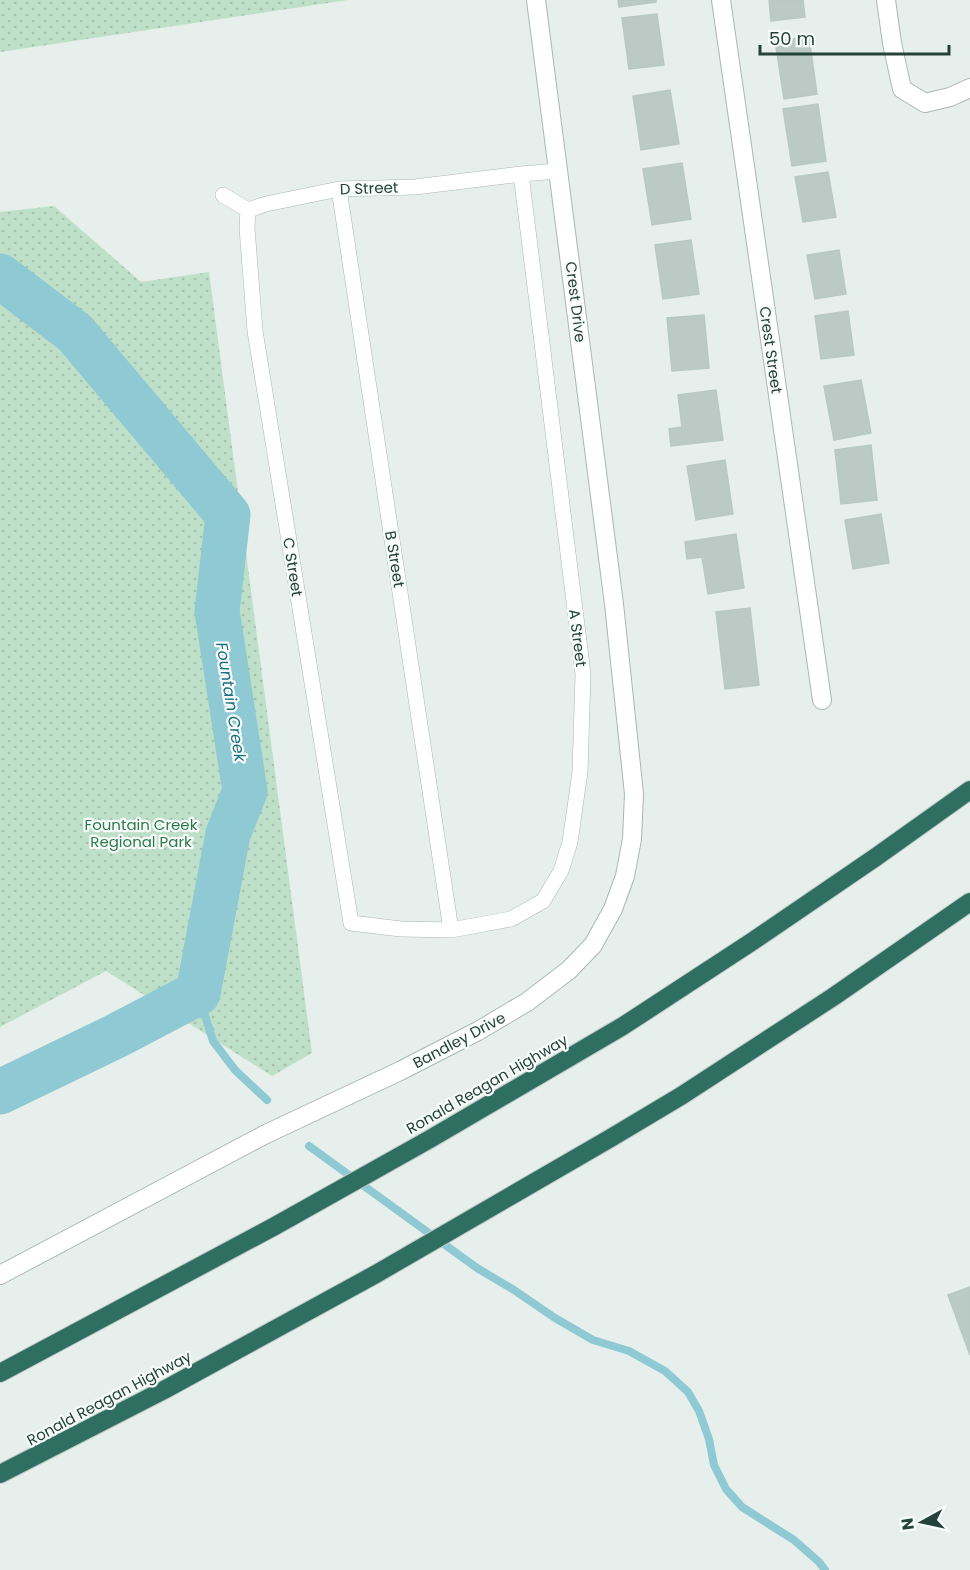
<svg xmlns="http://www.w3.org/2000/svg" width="970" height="1570" font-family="Poppins,sans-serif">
  <defs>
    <pattern id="park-dots" width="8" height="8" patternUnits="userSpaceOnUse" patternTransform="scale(1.5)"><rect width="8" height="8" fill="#bfe0c8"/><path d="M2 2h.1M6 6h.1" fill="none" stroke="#a4c1ad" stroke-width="1.8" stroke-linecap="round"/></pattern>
  </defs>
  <rect width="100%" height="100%" fill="#e6efeb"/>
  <path fill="url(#park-dots)" d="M0 0H348L0 52Z
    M54 206 141 282 209 272 312 1053 272 1076 106 971 0 1027V212Z"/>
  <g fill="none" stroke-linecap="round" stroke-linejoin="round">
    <path stroke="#8ec9d4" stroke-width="8" d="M198 993 213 1041 235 1070 267 1100
      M309 1146 477 1268 514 1290 555 1318 593 1340 629 1351 665 1371 688 1392 699 1411 709 1439 714 1465 726 1489 742 1507 794 1540 819 1562 825 1570"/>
    <path stroke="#8ec9d4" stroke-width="45" d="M0 276 75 333 228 515 217 611 245 791 228 834 198 993 116 1036 0 1092"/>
  </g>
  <path fill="#bbcac4" stroke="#b8c9c2" stroke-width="1.5" d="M618 0H656V2L619 7Z
    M769 0H803L805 17 771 21Z
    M657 14 664 65 629 69 622 18Z
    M809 37 817 94 784 99 775 41Z
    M670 90 679 144 641 150 633 96Z
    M818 104 826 161 792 166 783 109Z
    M682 163 691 219 652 225 643 169Z
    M828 172 836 217 803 222 795 177Z
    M691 240 699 294 663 299 655 245Z
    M839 250 846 294 815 299 807 255Z
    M848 311 854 355 821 359 815 316Z
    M704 315 709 368 672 371 667 318Z
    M861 380 871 433 834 440 824 386Z
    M716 390 723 440 671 446 669 429 682 427 678 395Z
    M871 445 877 500 841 504 835 450Z
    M725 460 733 514 696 520 687 466Z
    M881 514 889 563 853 569 845 520Z
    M736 534 744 588 708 594 702 557 687 559 685 542Z
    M750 608 759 685 725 689 716 612Z
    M970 1287V1355L948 1295Z"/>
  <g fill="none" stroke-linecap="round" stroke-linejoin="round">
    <defs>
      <path id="service" d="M339 189 451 930
        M223 195 248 210 266 204 339 189 415 187 521 174 559 171
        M248 210 247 228 255 331 351 923 401 929 451 930 511 919 543 901 561 871 570 842 580 772 583 674 521 174"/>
      <path id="minor" d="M721 0 822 700
        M886 0 892 43 902 89 925 103 950 97 970 88"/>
      <path id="tertiary" d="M0 1275 266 1134 400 1071 478 1031 527 1002 569 970 593 945 613 909 625 876 632 839 634 794 614 604 536 0"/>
      <path id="motorway" d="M0 1373 275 1226 430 1139 623 1026 753 941 876 857 970 790
        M0 1474 164 1390 376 1274 609 1139 681 1096 833 997 970 902"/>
    </defs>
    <use href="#service" stroke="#a8b8b2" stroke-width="16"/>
    <use href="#minor" stroke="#a8b8b2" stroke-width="20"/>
    <use href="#tertiary" stroke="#a8b8b2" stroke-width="20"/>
    <use href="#motorway" stroke="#c2cac8" stroke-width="20"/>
    <use href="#service" stroke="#fff" stroke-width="15"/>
    <use href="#minor" stroke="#fff" stroke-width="18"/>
    <use href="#tertiary" stroke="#fff" stroke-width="18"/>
    <use href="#motorway" stroke="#2f6f62" stroke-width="18"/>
  </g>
  <g text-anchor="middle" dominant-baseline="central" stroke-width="4.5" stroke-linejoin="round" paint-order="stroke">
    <g font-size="15" fill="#24423a" stroke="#f7fbf9">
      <text transform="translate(369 188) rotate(-2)">D Street</text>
      <text transform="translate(576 302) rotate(83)">Crest Drive</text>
      <text transform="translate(771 350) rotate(82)">Crest Street</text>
      <text transform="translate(395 559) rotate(81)">B Street</text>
      <text transform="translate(293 567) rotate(81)">C Street</text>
      <text transform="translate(578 638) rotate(83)">A Street</text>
      <text transform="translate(459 1040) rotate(-28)">Bandley Drive</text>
      <text transform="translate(487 1084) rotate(-30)">Ronald Reagan Highway</text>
      <text transform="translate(109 1398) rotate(-28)">Ronald Reagan Highway</text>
    </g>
    <g font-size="15" fill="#2d7a4b" stroke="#f7fbf9">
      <text x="141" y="824">Fountain Creek<tspan x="141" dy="17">Regional Park</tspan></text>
    </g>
    <g font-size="16" font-style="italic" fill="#1c6f80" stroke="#f7fbf9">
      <text transform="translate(231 702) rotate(81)">Fountain Creek</text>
    </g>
  </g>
  <g transform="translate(922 1522) rotate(262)" stroke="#f7fbf9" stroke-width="4.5" paint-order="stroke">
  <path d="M0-4.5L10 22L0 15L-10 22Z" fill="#24423a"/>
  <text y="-9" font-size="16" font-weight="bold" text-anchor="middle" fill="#24423a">N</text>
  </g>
  <path d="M760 45v9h189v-9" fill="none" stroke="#24423a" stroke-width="3"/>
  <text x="769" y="45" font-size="18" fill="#24423a" stroke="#f7fbf9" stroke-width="4.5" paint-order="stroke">50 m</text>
</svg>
